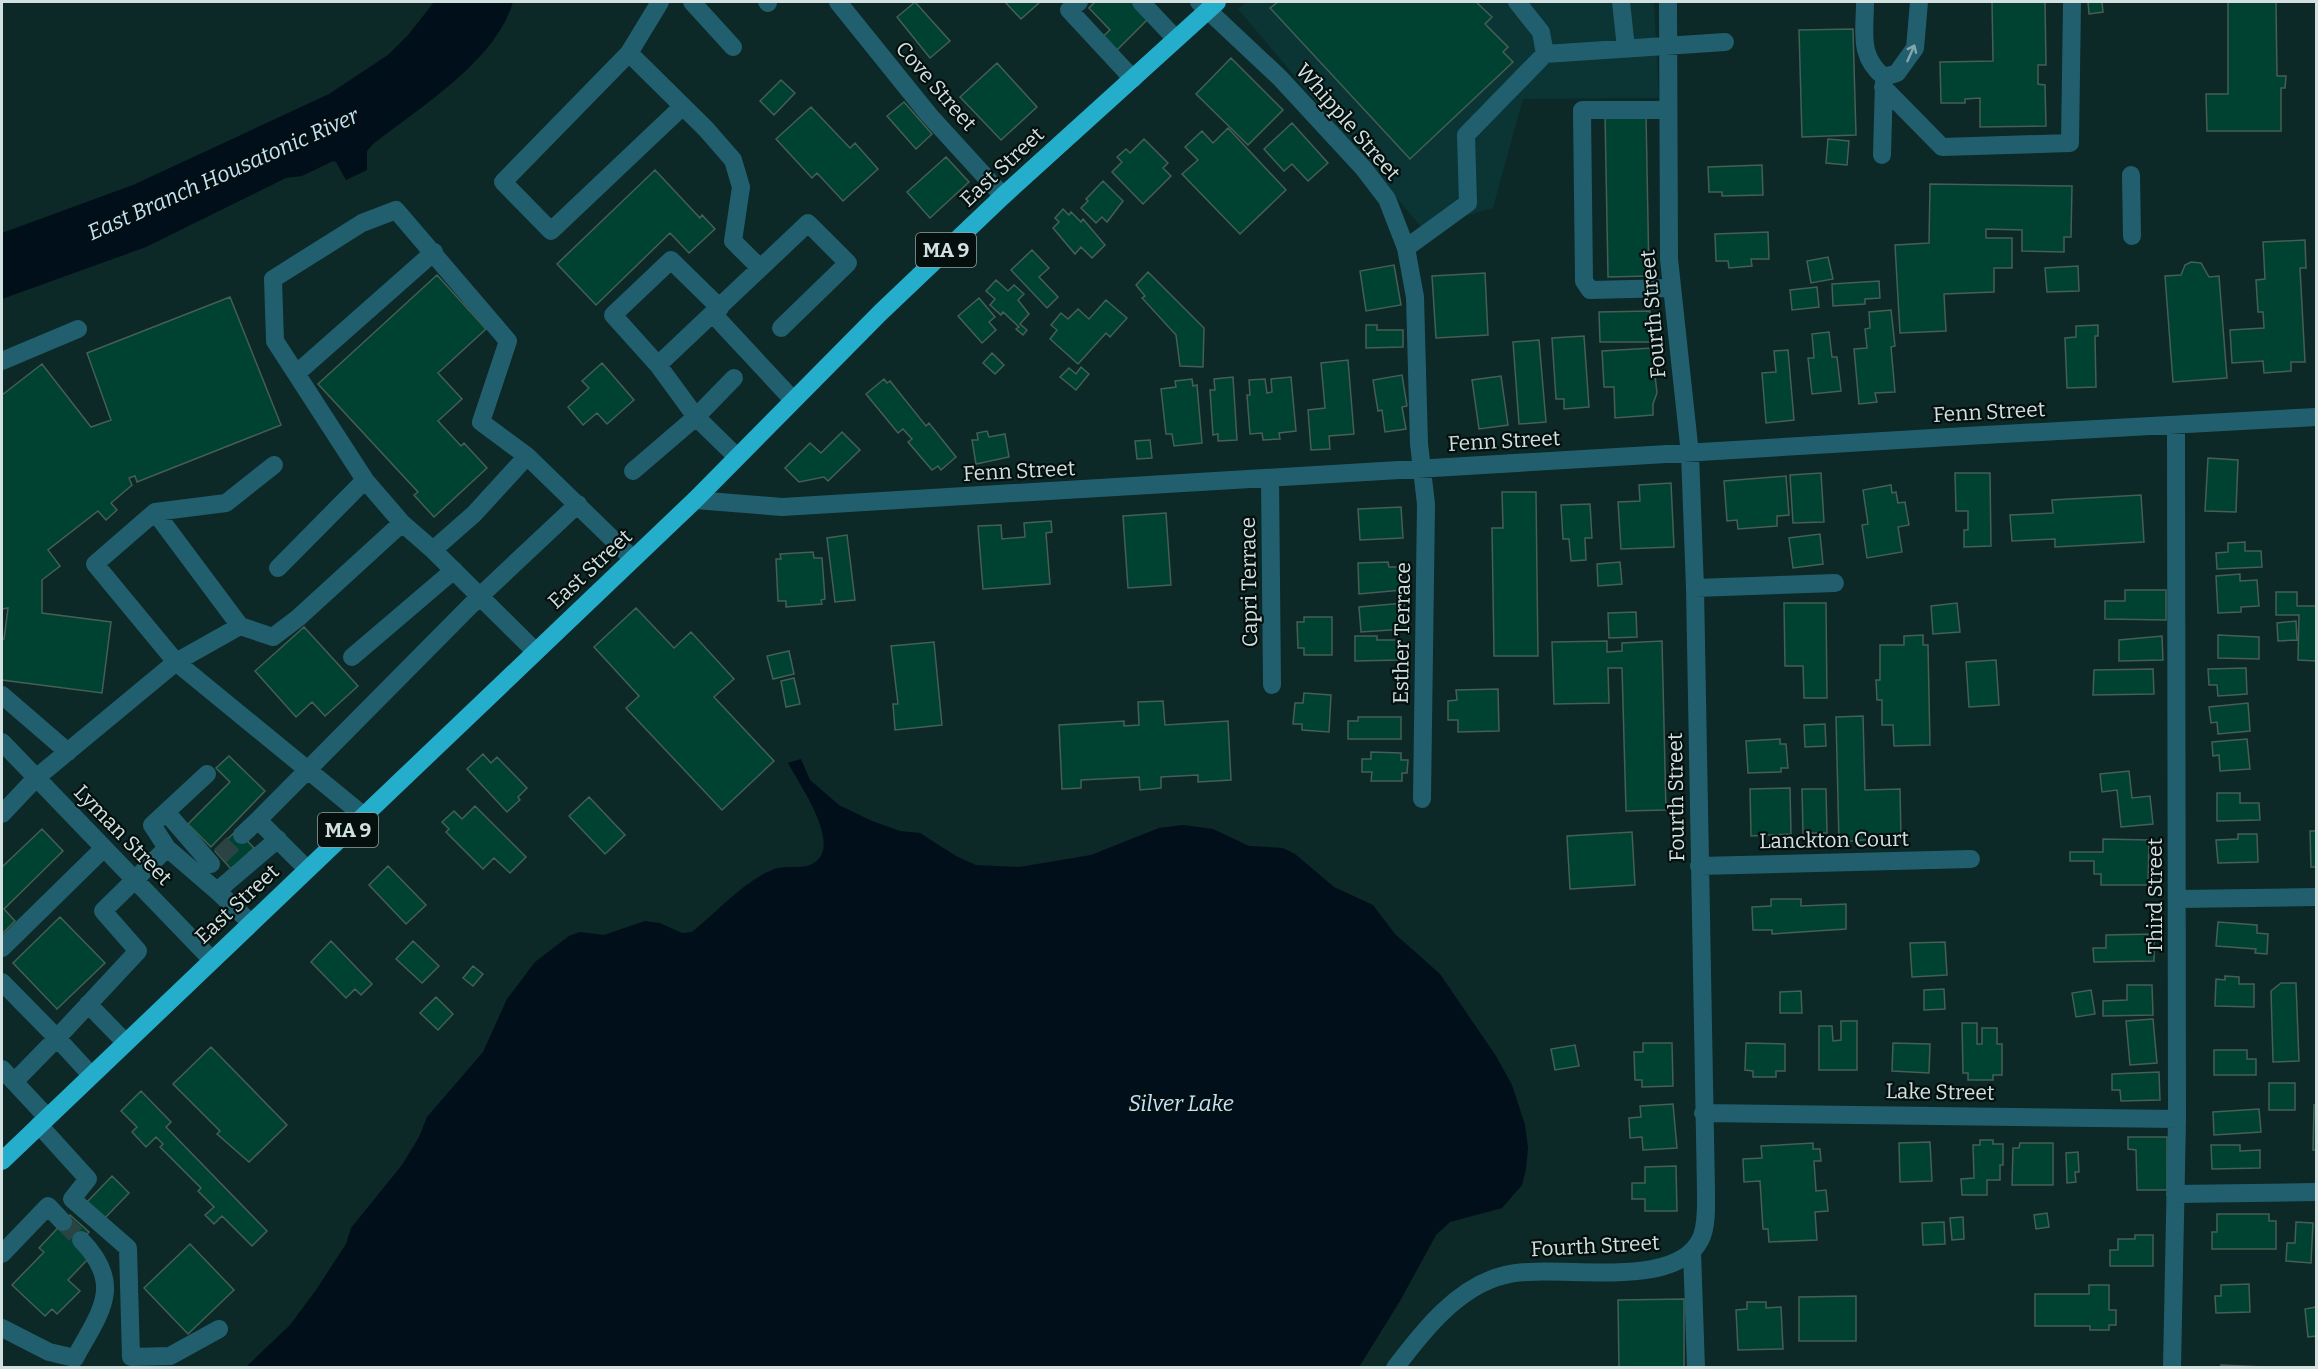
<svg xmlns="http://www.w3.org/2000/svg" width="2318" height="1369" font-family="Bitter,serif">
  <rect width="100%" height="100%" fill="#0c2827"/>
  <path fill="#0b3434" d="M1246 2H1654L1659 98 1523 99 1493 208 1422 228 1238 9Z"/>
  <path fill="#010f1b" d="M434 2H513C496 61 419 108 373 144L367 151V170L346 180 336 162 333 161 302 176 286 178 146 247 2 299V233L133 185 329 94 388 55 409 34Z
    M801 759 810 780 839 805 872 821 900 831 920 833 956 856 976 865 1019 867 1091 855 1159 828 1183 825 1213 829 1249 846 1283 848 1295 854 1334 887 1373 905 1395 934 1440 974 1496 1056 1512 1085 1525 1125 1528 1148 1526 1169 1522 1185 1502 1208 1450 1222 1436 1235 1400 1301 1359 1367H246L290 1325 316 1290 346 1244 351 1228 402 1165 419 1137 427 1117 483 1052 507 999 535 962 569 936 580 932 604 935 645 921 660 923 682 933 692 932C717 912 743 882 772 870 785 864 800 870 812 864 845 848 799 784 788 763Z"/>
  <path fill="#004231" stroke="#465e54" stroke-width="1.5" d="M915 2 950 41 930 58 897 17Z
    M1005 2H1040L1021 19Z
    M1095 2H1136L1151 16 1113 54 1099 40 1110 30 1089 8Z
    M1278 2H1476L1492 17 1485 24 1508 47 1503 52 1513 62 1410 159 1270 8Z
    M1992 2H2045L2046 65H2038V84L2045 85 2046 126 1980 127V98L1965 99V103H1941L1940 62 1993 61Z
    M2088 2H2102L2103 12 2089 14Z
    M2228 2H2276L2277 76H2286L2285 88H2281V131H2207L2206 94H2228Z
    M1853 29 1856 135 1802 137 1799 30Z
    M1231 58 1283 110 1248 145 1196 94Z
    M997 63 1037 107 1001 140 960 97Z
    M781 80 795 93 774 115 760 101Z
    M904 102 932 134 916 149 887 116Z
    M811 107 850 148 855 143 878 169 843 201 817 173 812 178 776 139Z
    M1646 113 1649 276 1608 277 1605 114Z
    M1292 123 1328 163 1308 181 1292 164 1284 171 1264 149Z
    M1228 128 1286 190 1240 234 1182 174 1198 160 1185 147 1202 131 1213 143Z
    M1144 139 1168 163 1163 168 1171 176 1143 204 1112 172 1122 162 1117 157 1126 149 1130 153Z
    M1828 139 1849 141 1847 165 1826 163Z
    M946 157 969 182 930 218 907 192Z
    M1762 165 1763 195 1722 196V192H1709L1708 167Z
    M655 170 700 218 702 215 715 229 689 253 670 233 596 305 557 264Z
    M1103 181 1123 201 1107 222 1102 217 1096 223 1081 208 1088 201 1086 199Z
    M1930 184 2072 186 2071 237H2064V252L2022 251V230L1986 229V238H2012V268H1994V292L1944 294 1946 331 1900 333 1895 245 1929 243Z
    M1063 209 1069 215 1071 212 1081 222 1083 219 1105 245 1092 258 1081 247 1075 254 1053 228 1059 222 1055 218Z
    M1768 232 1769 259H1751L1752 266 1729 268 1728 261H1716L1715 234Z
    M2305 240 2306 268H2300L2305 362H2291V371L2264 373 2263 361 2232 363 2230 330 2264 328 2263 312H2258L2256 280 2265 279 2263 242Z
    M1032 250 1049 268 1039 277 1058 297 1047 308 1011 270Z
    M1828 257 1833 279 1811 283 1807 261Z
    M2191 262 2201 263 2209 277 2219 276 2227 378 2173 382 2165 276 2181 275 2185 265Z
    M1394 265 1401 305 1366 311 1360 271Z
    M2078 266 2079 291 2047 292 2045 268Z
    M1148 272 1204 328 1203 367 1180 366 1176 335 1142 298 1145 296 1136 285Z
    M1485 273 1488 335 1436 338 1432 276Z
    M437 275 486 329 438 373 462 399 438 421 461 446 464 443 487 468 434 517 414 495 418 492 318 384Z
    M996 280 1008 291 1014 285 1024 294 1018 300 1029 314 1020 324 1027 330 1023 335 1016 329 1019 327 1003 312 1001 315 990 305 995 299 986 291Z
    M1879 281 1880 298 1865 299V304L1833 306 1832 284Z
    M1817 287 1819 307 1792 310 1790 290Z
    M230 297 281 425 137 482 135 476 129 478 132 485 111 503 117 510 106 520 98 511 48 550 60 566 42 580V613L111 622 102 693 2 680V639H4L8 608 2 609V395L42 364 91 427 111 420 87 353Z
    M979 298 995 317 989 322 996 330 982 343 958 316Z
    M1106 300 1127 318 1110 337 1106 333 1078 364 1050 339 1057 330 1051 325 1061 313 1068 319 1078 309 1089 319Z
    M1891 310 1895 346 1891 347 1895 392 1875 393 1877 402 1859 404 1854 349 1867 348 1865 329 1870 328 1869 312Z
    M1650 311V342H1600L1599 312Z
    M1366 325H1377V330H1403V347L1366 348Z
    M2098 325V336H2095L2096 387 2067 388 2065 338 2076 337V326Z
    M1829 332 1832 357H1837L1841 391 1812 394 1808 358H1814L1812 334Z
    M1584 336 1589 407 1564 409V399H1556L1552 338Z
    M1539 340 1546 422 1519 424 1513 342Z
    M1652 348 1657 393 1653 404V415L1615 418 1614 387H1604L1602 351Z
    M1788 350 1794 420 1766 423 1762 373 1776 372 1774 351Z
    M992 353 1004 365 995 374 983 363Z
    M1348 360 1354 434 1329 436 1330 449 1311 450 1308 410 1325 408 1321 363Z
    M602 363 634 400 607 424 597 413 583 425 568 407 589 388 582 381Z
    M1081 367 1089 374 1076 390 1060 377 1069 368 1076 374Z
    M1402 375 1407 406 1402 407 1406 429 1385 432 1382 410 1378 411 1373 380Z
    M1501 376 1508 425 1479 429 1472 380Z
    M1233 377 1237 440 1218 441V434L1213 435 1210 390H1215L1214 379Z
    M1291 377 1296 431 1279 433 1280 439 1263 440 1262 433 1250 434 1247 395H1250L1249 380 1265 379 1267 393 1272 392 1271 379Z
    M884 379 887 383 890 381 926 426 929 423 956 457 941 470 938 466 932 470 908 442 912 439 903 429 898 433 866 394Z
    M1192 379 1193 386 1197 385 1202 443 1174 446 1172 434H1166L1161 389 1176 387 1175 381Z
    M987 431 989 437 1005 434 1009 457 976 464 972 440H978L977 433Z
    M842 432 860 450 828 481 824 477 799 482 785 468 810 443 821 453Z
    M1150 440 1152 458 1137 459 1135 441Z
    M2208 458 2238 460 2236 512 2205 511Z
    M1821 473 1824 522 1793 523 1790 475Z
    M1955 473H1990L1991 546 1964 547V530H1968V511H1956Z
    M1786 476 1789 515 1777 516V526L1738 529 1737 520 1727 521 1724 481Z
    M1671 483 1674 547 1621 549 1618 502 1640 501 1639 485Z
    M1891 485 1892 493 1896 492 1898 503 1905 502 1909 525 1898 527 1902 552 1867 558 1862 525 1868 524 1863 490Z
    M1502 492H1536L1538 656H1494L1492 528H1503Z
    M2141 495 2144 542 2055 547V539L2012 541 2010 515 2053 513 2052 500Z
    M1590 504 1592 538H1585L1586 560 1571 561 1569 539H1563L1561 505Z
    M1401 507 1403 538 1360 540 1358 509Z
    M1166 513 1171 585 1128 588 1123 516Z
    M1051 521 1052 532 1046 533 1050 584 983 589 978 526 1001 525 1002 539 1025 537 1024 523Z
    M1820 534 1823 564 1793 568 1789 538Z
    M847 535 855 600 835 602 827 538Z
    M2245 542V551H2261L2262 567 2217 569 2216 553 2228 552V543Z
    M813 552 814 558H822L825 599 821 600 822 604 786 607V601H778L776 559H781L780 554Z
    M1388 562 1389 567H1402V590L1359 594 1358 563Z
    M1620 562 1622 584 1598 586 1597 564Z
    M2240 574V581L2257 580 2259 606 2241 607V612L2218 613 2216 576Z
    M2125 590H2166V620L2105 619V601H2125Z
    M2276 592H2297V606H2316V661L2298 660 2299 615H2276Z
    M1404 603 1406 629 1361 632 1359 607Z
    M1784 603H1826L1827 698H1804L1803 666H1785Z
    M1957 603 1960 632 1933 634 1931 606Z
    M636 608 674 648 691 632 734 679 714 697 774 761 722 810 626 708 639 696 594 647Z
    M1636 612 1637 637 1609 638 1608 613Z
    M1304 617H1332V655H1304V648H1298L1297 622H1304Z
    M2296 621 2297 640 2278 641 2277 623Z
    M304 627 358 686 325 716 312 702 296 717 255 671Z
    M1923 635V645H1928L1930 745 1894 746 1893 725H1882V700H1877L1876 680H1880V645H1904V636Z
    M2218 635 2259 637V659L2218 658Z
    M1355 636H1377V640H1402V660L1355 661Z
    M2162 636 2163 660 2119 661V640Z
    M1607 641V652L1622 651V643L1662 641 1666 810 1626 811 1622 668H1608L1609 703 1554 704 1552 642Z
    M934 642 942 725 895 730 893 704H898L891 646Z
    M789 651 794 674 773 679 767 656Z
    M1996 660 1999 705 1969 707 1966 662Z
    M2246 668 2247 694 2218 696 2217 685H2209L2208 669Z
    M2153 669 2154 694 2093 695 2094 670Z
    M794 678 800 704 786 707 781 681Z
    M1498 689 1499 731 1458 732V720H1448V701L1457 700 1456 690Z
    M1304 693 1331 695 1329 732 1302 730V724H1293L1295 703H1303Z
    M1163 701 1165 725 1228 721 1231 780 1198 782V775L1161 777V788L1140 790 1139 777 1081 780V788L1062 789 1059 725 1124 721V726L1139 725 1138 702Z
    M2248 703 2250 731 2218 734 2217 722 2211 723 2209 707Z
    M1863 716 1865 790 1900 789 1901 837 1839 842 1836 717Z
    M1358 717H1401V739H1348V721H1358Z
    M1825 724 1826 746 1805 747 1804 725Z
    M1780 739V744H1786L1788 768H1781V772L1748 773 1746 741Z
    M2247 739 2250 769 2220 771 2219 755 2213 756 2212 742Z
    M1371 752 1401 753V760H1408L1407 773H1402V781H1371L1372 772H1362V759H1371Z
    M483 754 491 763 497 757 527 788 518 797 520 800 507 812 467 769Z
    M229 756 265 791 211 847 188 824 230 782 216 768Z
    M2129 771 2132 798 2150 796 2153 824 2121 827 2117 790 2102 792 2100 774Z
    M1790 788 1791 834 1751 836 1750 789Z
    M1802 789H1826L1827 833H1803Z
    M2217 793H2240V803H2259L2260 820 2217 821Z
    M589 797 625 835 605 854 569 816Z
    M475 806 526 857 510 873 494 858 483 869 446 832 449 829 442 822 454 811 462 819Z
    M42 829 63 851 4 909 15 921 2 934V867Z
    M237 830 254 848 231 869 215 851Z
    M2310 831H2316V867H2311Z
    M1632 832 1635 885 1570 889 1567 836Z
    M2238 834H2257L2258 862 2218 863 2216 840 2238 839Z
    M2103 839 2149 840 2148 885H2101V874H2094V861H2070V852H2103Z
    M388 866 426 905 406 924 369 885Z
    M1771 899H1801V906L1846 904V929L1772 934V930H1753L1752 907 1771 906Z
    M60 917 105 963 57 1009 13 963Z
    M2218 922 2257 925V933L2268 934 2267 954 2255 953 2256 949 2216 946Z
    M2154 934V961L2094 962 2093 948H2106V935Z
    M331 941 372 984 361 995 355 989 346 998 311 962Z
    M413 941 439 966 422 983 396 959Z
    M1945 942 1947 975 1912 977 1910 943Z
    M473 966 483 974 473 986 463 978Z
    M2225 976 2239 977V984H2254V1007L2215 1006 2216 979 2225 980Z
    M2281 983H2296L2299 1061 2273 1062 2271 991Z
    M2127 985H2152L2153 1015 2103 1016V1001L2127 1000Z
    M1944 989 1945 1009 1924 1010V990Z
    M2091 990 2095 1014 2076 1017 2072 993Z
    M1801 991 1802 1013H1780V992Z
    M436 997 453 1014 438 1030 420 1013Z
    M2153 1019 2157 1063 2130 1065 2126 1021Z
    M1841 1021H1857V1070H1819V1026H1832L1833 1041 1841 1040Z
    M1962 1023H1977V1044H1982V1028H1997V1044H2002V1075H1993V1080H1968V1073H1963Z
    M1643 1043H1672L1673 1086 1642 1087V1080H1635L1634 1052H1643Z
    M1746 1043 1785 1044V1071H1776V1077H1753V1071L1745 1070Z
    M1893 1043 1930 1044 1929 1073 1892 1071Z
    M1575 1045 1579 1066 1555 1070 1551 1049Z
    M211 1047 287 1125 249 1162 217 1134 220 1131 173 1084Z
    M2214 1050H2247V1059H2256V1075H2214Z
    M2159 1072 2160 1100 2121 1101 2120 1090H2112V1074Z
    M2269 1083H2295V1110H2269Z
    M141 1091 171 1122 166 1127 267 1231 252 1246 222 1216 214 1224 205 1215 214 1207 198 1191 201 1188 160 1147 163 1144 156 1137 146 1147 132 1132 137 1127 121 1111Z
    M1673 1104 1677 1148 1643 1150 1642 1137 1630 1138 1629 1118 1641 1117 1640 1106Z
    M2314 1105H2316V1150H2313Z
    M2259 1109 2261 1132 2214 1135 2213 1112Z
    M2128 1137H2167V1190H2137L2136 1150 2128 1149Z
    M1980 1140H1993V1144H2003V1165H2000V1180H1987V1195H1962L1961 1179 1974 1178 1973 1145H1980Z
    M1930 1142 1932 1181 1900 1182 1899 1143Z
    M1813 1143V1149H1820L1821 1161H1814L1816 1191 1826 1190 1828 1211 1815 1212 1817 1240 1769 1242 1768 1229H1763L1760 1181 1744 1182 1743 1159 1762 1158 1761 1146Z
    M2020 1143H2053V1185H2012L2013 1148H2019Z
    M2211 1145H2240V1151L2260 1150V1168L2212 1169Z
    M2078 1152 2079 1172H2075L2076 1182 2067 1183 2066 1153Z
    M1676 1166 1677 1211H1645V1199H1632V1183H1645V1167Z
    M112 1176 129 1193 103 1220 86 1203Z
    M2047 1213 2049 1227 2036 1229 2034 1215Z
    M2217 1214H2269V1221H2276V1249H2212V1232H2217Z
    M70 1215 89 1232 76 1245 89 1258 68 1280 80 1291 57 1314 52 1309 45 1316 12 1285 44 1252 39 1248Z
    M1963 1217 1964 1239 1952 1240 1950 1218Z
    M1944 1222 1945 1244 1923 1245 1922 1223Z
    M2296 1222 2313 1223 2311 1263 2286 1261 2287 1243H2295Z
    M2135 1235H2153V1266H2110V1250H2118V1239H2135Z
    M190 1244 234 1290 188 1334 144 1288Z
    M2249 1284 2250 1312 2216 1313 2215 1296H2221V1285Z
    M2089 1285H2109V1310H2116V1325H2109V1330H2090V1326H2035V1294H2089Z
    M1856 1296V1341H1799V1297Z
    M1684 1299V1368H1619L1618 1300Z
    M1747 1302H1766V1308L1781 1307 1783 1349 1738 1350 1736 1310 1747 1309Z
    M2316 1307V1336L2308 1337 2305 1309Z
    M2221 1365 2264 1367V1368H2220Z"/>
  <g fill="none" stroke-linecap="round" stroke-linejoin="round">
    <path stroke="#2a4443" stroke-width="18" stroke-dasharray="18 9" stroke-linecap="butt" d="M220 856 242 835
      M63 1222 81 1240"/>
    <path stroke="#225f6e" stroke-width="18" d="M692 2 733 47
      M767 2 768 3
      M838 2 929 115 1003 196
      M1079 2 1069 10 1133 79
      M1141 2 1176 39
      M1199 2 1280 78 1364 169 1387 199 1406 248 1415 297 1419 444 1426 504 1422 799
      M1517 2 1541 32 1545 54
      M1621 2 1626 48
      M1865 2C1865 32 1858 56 1884 77L1897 73 1915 48 1919 2
      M629 53 660 2
      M1883 87 1942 147 2070 143 2072 2
      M683 106 551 231 503 182 629 53 706 129 733 160 741 187 733 241 760 268
      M1667 110H1582L1584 281 1590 290 1672 288
      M1882 155 1884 82
      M2131 175 2132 236
      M1406 248 1468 203 1466 135 1545 54 1725 42
      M720 308 671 260 613 315 658 365 696 417 734 378
      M713 314 793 400
      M2 361 78 329
      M658 365 808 223 848 263 781 328
      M297 373 434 252
      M527 456 633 559
      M274 465 226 503 155 512 95 564 176 662 240 626 273 637 298 618 402 523 433 550
      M633 471 696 417 737 457
      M1270 478 1272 685
      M365 480 275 341 273 279 362 223 396 210 508 341 481 422 527 456 474 514 433 550 535 651
      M695 500 782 507 1966 436 2316 417
      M155 512 240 626
      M278 568 365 480 402 523
      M1695 588 1835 583
      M352 657 454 570
      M2 695 68 752
      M2 742 211 959
      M167 813 211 864
      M2 814 36 778 176 662 364 816
      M242 835 258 820
      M167 848 152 825 207 774
      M1699 866 1971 859
      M307 869 258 820 480 596 578 504
      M2178 899 2316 897
      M250 922 217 891 278 839
      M2 948 104 848
      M2 982 57 1038 138 951 103 911 167 848 217 891
      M88 1004 125 1042
      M2 1069 47 1117
      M15 1081 57 1038 91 1075
      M1703 1113 2177 1119
      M39 1125 88 1179 72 1199 128 1248 131 1357 170 1356 219 1329
      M2175 1194 2316 1192
      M1692 1252 1696 1368
      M2 1254 48 1206 63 1222
      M2 1328 49 1352 75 1358C100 1312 125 1285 81 1240
      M1395 1368C1423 1331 1458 1286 1505 1275 1555 1262 1679 1294 1702 1236 1707 1222 1706 1205 1706 1191L1695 588 1690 454 1669 259 1668 2
      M2172 1368 2177 1119 2176 425"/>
    <path stroke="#25aecc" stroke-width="18" d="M2 1161 695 500 880 313 1003 196 1217 2"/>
  </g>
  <defs><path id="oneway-shaft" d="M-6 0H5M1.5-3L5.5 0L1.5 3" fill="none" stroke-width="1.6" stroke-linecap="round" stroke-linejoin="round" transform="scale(1.5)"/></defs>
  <use stroke="#83a6ad" href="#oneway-shaft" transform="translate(1911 53) rotate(-66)"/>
  <g text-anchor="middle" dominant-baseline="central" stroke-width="4.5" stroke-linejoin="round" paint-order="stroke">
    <g fill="#040f0e" stroke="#94a2a1" stroke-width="1.5">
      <rect x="916" y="233" width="60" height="34" rx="4.5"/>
      <rect x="318" y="813" width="60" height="34" rx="4.5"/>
    </g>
    <g font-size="20" font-weight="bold" fill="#d2e1e0">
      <text x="946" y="250">MA 9</text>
      <text x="348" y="830">MA 9</text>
    </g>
    <g font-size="21" fill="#d2e1e0" stroke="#040f0e">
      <text transform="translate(936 86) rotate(49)">Cove Street</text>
      <text transform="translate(1348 122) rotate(49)">Whipple Street</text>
      <text transform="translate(1002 167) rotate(-43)">East Street</text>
      <text transform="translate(1653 314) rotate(-95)">Fourth Street</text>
      <text transform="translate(1989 412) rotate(-3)">Fenn Street</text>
      <text transform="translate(1504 441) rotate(-3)">Fenn Street</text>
      <text transform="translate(1019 471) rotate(-3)">Fenn Street</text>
      <text transform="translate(590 569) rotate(-43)">East Street</text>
      <text transform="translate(1249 582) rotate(-91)">Capri Terrace</text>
      <text transform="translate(1402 633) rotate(-89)">Esther Terrace</text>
      <text transform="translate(1676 797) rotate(-91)">Fourth Street</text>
      <text transform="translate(123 835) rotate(46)">Lyman Street</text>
      <text transform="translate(1834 840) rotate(-1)">Lanckton Court</text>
      <text transform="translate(2155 896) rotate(-90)">Third Street</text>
      <text transform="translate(237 904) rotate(-43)">East Street</text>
      <text transform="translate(1940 1092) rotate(1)">Lake Street</text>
      <text transform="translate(1595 1246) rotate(-3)">Fourth Street</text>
    </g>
    <g font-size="22" font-style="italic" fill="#c3e2fa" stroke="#040f0e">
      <text transform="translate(223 174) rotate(-24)">East Branch Housatonic River</text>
      <text x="1181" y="1103">Silver Lake</text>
    </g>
  </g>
  <rect width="2318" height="1369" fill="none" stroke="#d2e1e0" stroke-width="6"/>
</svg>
